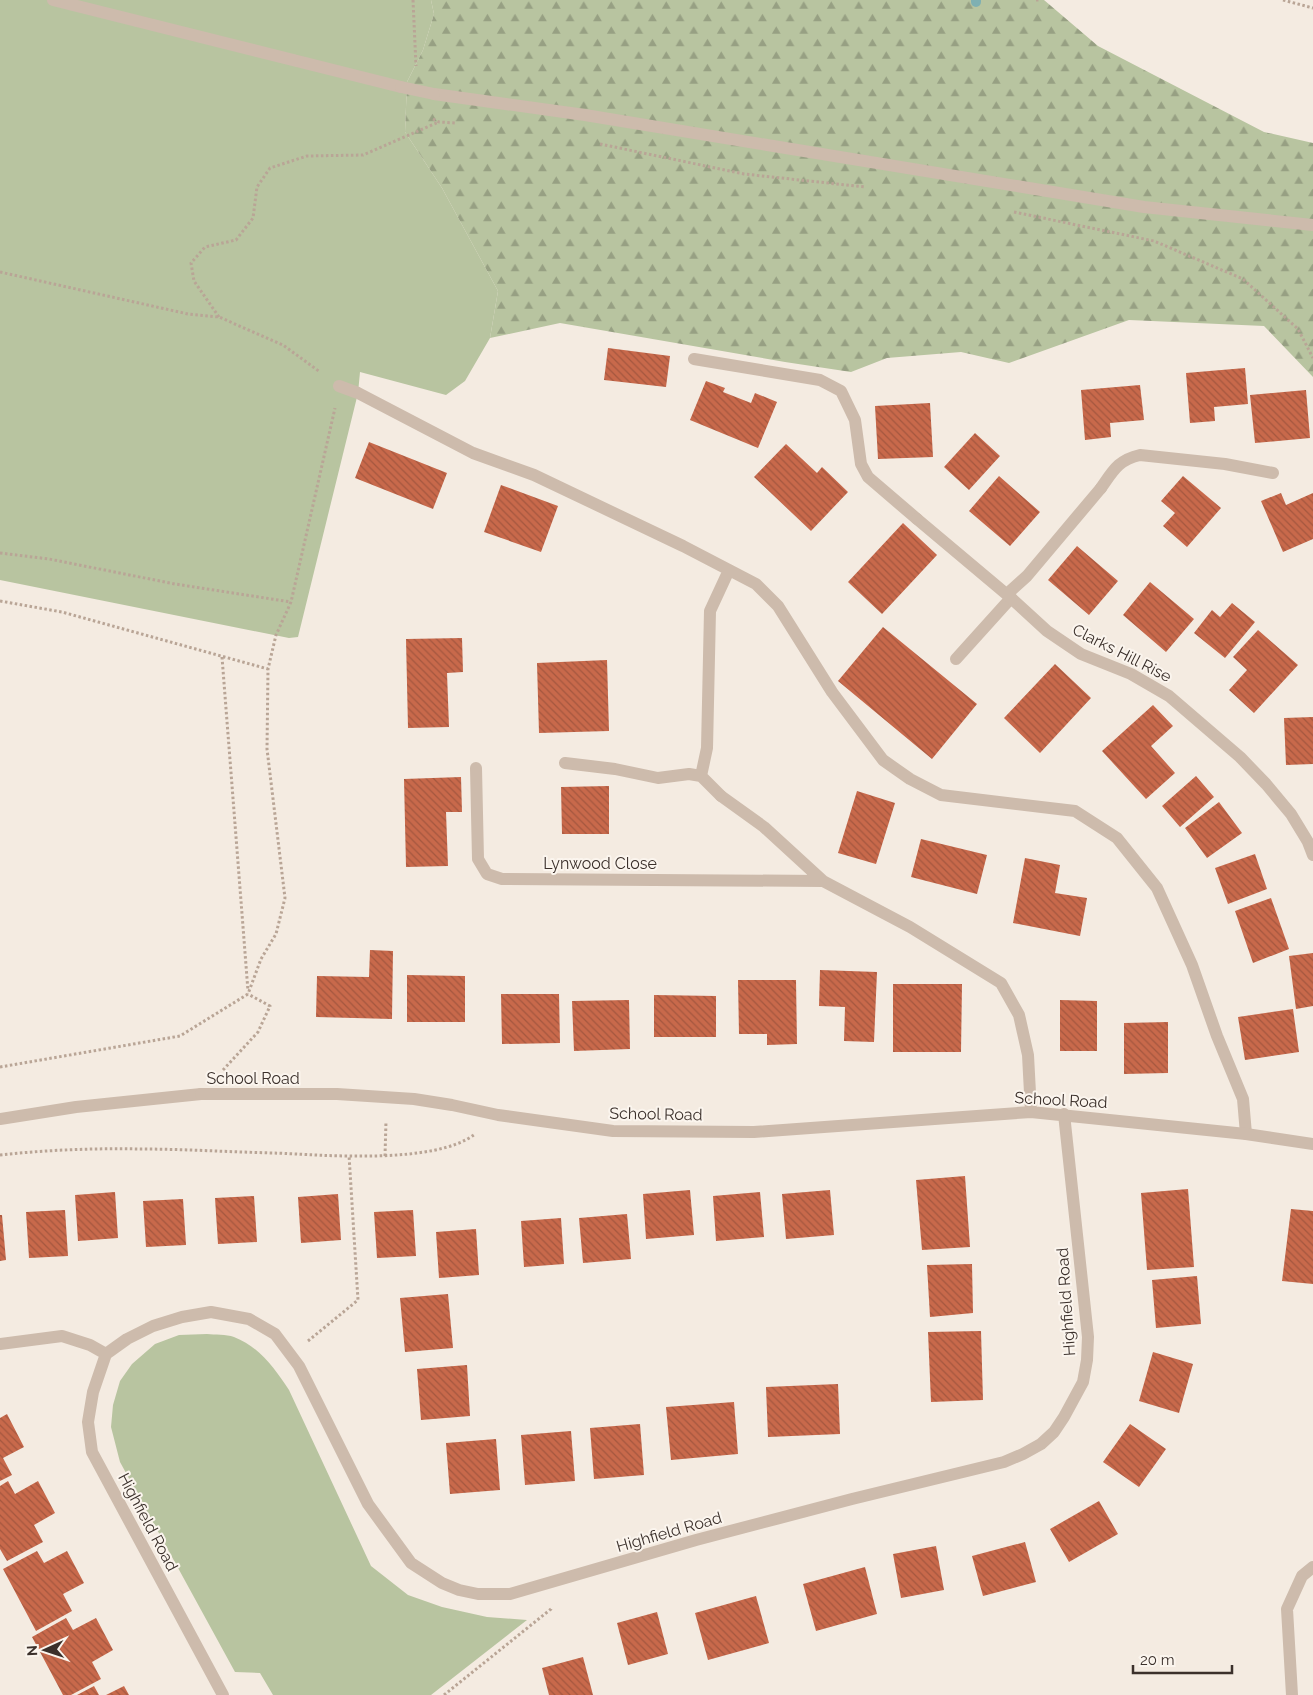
<svg xmlns="http://www.w3.org/2000/svg" width="1313" height="1695" font-family="Raleway,sans-serif">
  <defs>
    <pattern id="forest-firs" width="22" height="20" patternUnits="userSpaceOnUse" patternTransform="scale(1.25)"><rect width="22" height="20" fill="#b8c4a0"/><path d="M5 1l3.5 6h-7zM16 11l3.5 6h-7z" fill="#97a083"/></pattern>
    <pattern id="building-back-hatch" width="6" height="6" patternUnits="userSpaceOnUse" patternTransform="scale(1.25)"><rect width="6" height="6" fill="#c8694b"/><path d="M-1 5l2 2M0 0l6 6M5-1l2 2" fill="none" stroke="#a4573f"/></pattern>
  </defs>
  <rect width="100%" height="100%" fill="#f4ebe1"/>
  <path fill="#b8c4a0" d="M0 0H431L434 14 423 50 407 82 405 132 442 188 498 291 490 338 465 381 446 395 360 372 358 393 298 637 289 638 0 580Z
    M207 1334C215 1335 226 1334 234 1337 260 1347 275 1369 289 1390L371 1566 408 1595 442 1607 487 1617 527 1620 431 1695H273L260 1673 235 1672 120 1462 111 1427 113 1405 120 1381 132 1364 155 1344 179 1335Z"/>
  <path fill="url(#forest-firs)" d="M431 0H1044L1098 46 1264 132 1313 143V377L1264 326 1129 320 1009 363 961 352 887 358 851 372 785 362 560 323 490 338 498 291 442 188 405 132 407 82 423 50 434 14Z"/>
  <g fill="none" stroke-linecap="round" stroke-linejoin="round">
    <path stroke="#7fb0b2" stroke-width="10" d="M976 2V0"/>
  </g>
  <path fill="url(#building-back-hatch)" d="M608 348 670 356 666 387 604 380Z
    M1245 368 1248 404 1214 407 1215 421 1190 423 1186 373Z
    M706 381 725 388 723 392 751 403 755 393 777 402 758 448 690 420Z
    M1140 385 1144 420 1110 423 1111 437 1085 440 1081 390Z
    M1306 390 1310 438 1255 443 1250 395Z
    M930 403 933 457 878 459 875 406Z
    M975 433 1000 456 969 490 944 467Z
    M369 442 447 473 433 509 355 478Z
    M786 444 817 473 822 467 848 492 811 531 754 477Z
    M999 476 1040 512 1010 546 969 511Z
    M1183 476 1221 508 1187 547 1163 526 1175 513 1161 501Z
    M501 485 558 506 541 552 484 532Z
    M1281 493 1286 505 1313 493V539L1283 552 1261 501Z
    M903 523 937 555 882 614 848 582Z
    M1077 546 1118 581 1089 615 1048 580Z
    M1150 582 1194 619 1166 652 1123 615Z
    M1232 603 1255 622 1225 658 1194 633 1212 610 1220 617Z
    M883 627 977 704 932 759 838 681Z
    M1258 630 1298 665 1254 713 1229 690 1247 670 1233 657Z
    M462 638 463 672 447 673 449 727 408 728 406 639Z
    M607 660 609 731 539 733 537 663Z
    M1055 664 1091 698 1040 753 1004 718Z
    M1153 705 1173 726 1151 746 1175 773 1146 799 1102 751Z
    M1313 717V764L1286 765 1284 718Z
    M1196 776 1214 797 1180 827 1162 806Z
    M461 777 462 812H446L448 866 406 867 404 779Z
    M609 786V834H562L561 787Z
    M857 791 895 803 876 864 838 853Z
    M1219 802 1242 833 1207 858 1185 828Z
    M921 839 987 855 977 894 911 877Z
    M1255 854 1267 889 1228 904 1215 868Z
    M1025 858 1060 865 1055 893 1087 898 1080 936 1013 923Z
    M1271 898 1289 949 1253 963 1235 911Z
    M370 950 393 951 392 1019 316 1017 317 976 369 977Z
    M1313 953V1006L1296 1009 1289 956Z
    M820 970 877 972 874 1042 844 1041 845 1007 819 1006Z
    M407 975 465 976V1022H407Z
    M738 980H796L797 1044 767 1045V1034H739Z
    M893 984H962L961 1052H893Z
    M501 994H559L560 1043 502 1044Z
    M654 995 716 996V1037H654Z
    M629 1000 630 1049 574 1051 572 1001Z
    M1060 1000 1097 1001V1051H1060Z
    M1293 1009 1299 1052 1245 1060 1238 1017Z
    M1168 1022V1073L1124 1074V1023Z
    M965 1176 970 1247 922 1250 916 1180Z
    M1188 1189 1194 1267 1147 1270 1141 1193Z
    M690 1190 694 1235 646 1239 643 1194Z
    M830 1190 834 1235 786 1239 782 1194Z
    M115 1192 118 1238 78 1241 75 1195Z
    M760 1192 764 1237 716 1241 713 1196Z
    M338 1194 341 1240 301 1243 298 1197Z
    M254 1196 257 1242 218 1244 215 1198Z
    M183 1199 186 1245 146 1247 143 1201Z
    M1291 1209 1313 1211V1284L1282 1281Z
    M65 1210 68 1256 29 1258 26 1212Z
    M413 1210 416 1256 377 1258 374 1212Z
    M627 1214 631 1259 583 1263 579 1218Z
    M0 1215H2L6 1260 0 1261Z
    M561 1218 564 1264 524 1267 521 1221Z
    M476 1229 479 1275 439 1278 436 1232Z
    M972 1264 973 1313 930 1317 927 1265Z
    M1197 1276 1201 1324 1156 1328 1152 1280Z
    M448 1294 453 1348 405 1352 400 1298Z
    M981 1331 983 1400 931 1402 928 1332Z
    M1153 1352 1193 1364 1179 1413 1139 1401Z
    M467 1365 470 1416 421 1420 417 1369Z
    M838 1384 840 1434 768 1437 766 1387Z
    M734 1402 738 1454 671 1460 666 1407Z
    M7 1414 24 1447 3 1458 12 1475 0 1481V1418Z
    M640 1424 644 1475 594 1479 590 1428Z
    M1130 1424 1166 1449 1139 1487 1103 1462Z
    M571 1431 575 1481 525 1485 521 1435Z
    M496 1439 500 1490 450 1494 446 1443Z
    M8 1481 15 1494 38 1481 55 1513 34 1525 43 1542 7 1561 0 1549V1486Z
    M1099 1501 1118 1534 1069 1562 1050 1529Z
    M1025 1542 1036 1582 983 1596 972 1556Z
    M936 1546 944 1590 901 1598 893 1554Z
    M37 1551 44 1563 67 1551 84 1583 63 1594 72 1611 36 1631 3 1569Z
    M865 1567 877 1614 816 1631 803 1584Z
    M756 1596 769 1643 708 1660 695 1613Z
    M657 1612 668 1654 628 1665 617 1623Z
    M66 1618 73 1630 96 1618 113 1650 92 1662 101 1679 71 1695H63L32 1637Z
    M583 1657 593 1695H549L542 1668Z
    M94 1686 99 1695H77Z
    M124 1686 129 1695H106Z"/>
  <g fill="none" stroke-linecap="round" stroke-linejoin="round">
    <path stroke="#b9a596" stroke-width="3" stroke-dasharray="2.5 2.5" stroke-linecap="butt" d="M413 0 416 66
      M1036 0H1040
      M1283 0 1313 8
      M433 119 439 122 456 123
      M600 144 744 174 865 187
      M1014 212 1154 241 1243 279 1298 329 1313 358
      M0 272 188 314 219 317 283 345 320 372
      M219 317 194 281 191 263 205 247 236 240 253 218 257 187 270 168 307 156 363 155 439 122
      M0 553 49 559 175 584 291 602
      M0 601 62 612 268 669
      M222 657 248 991
      M0 1067 180 1036 248 994 261 959 276 934 285 898 267 749 268 669 276 635 291 602 335 408
      M223 1070 258 1032 270 1006 248 994
      M0 1155C46 1150 94 1148 141 1149 185 1149 229 1152 274 1153 324 1155 435 1165 475 1134
      M385 1156 386 1121
      M308 1341 358 1300 349 1155
      M444 1695 551 1609 552 1607"/>
    <path stroke="#cdbbac" stroke-width="12" d="M53 0 401 87
      M434 94 585 115 1144 207 1313 225
      M694 359 820 380 841 391 855 420 861 464 868 477 917 519
      M339 386 358 393 473 453 534 475 683 546 756 584 778 606 832 692 883 760 910 779 941 795 1075 811 1117 838 1157 888 1192 965 1217 1036 1243 1099 1246 1134
      M1101 488C1113 471 1118 460 1140 455L1225 464 1273 473
      M956 659 1011 598
      M565 763 615 769 658 778 689 774 701 776 721 796
      M701 776 707 748 710 611 729 570
      M0 1119 76 1107 201 1094"/>
    <path stroke="#cdbbac" stroke-width="12" d="M917 519 1011 598 1047 631 1081 654 1131 674 1169 696 1240 757 1266 784 1291 814 1308 842 1313 855
      M1007 594 1027 576 1101 488
      M476 768 478 859 487 874 502 879 823 881 910 927 1001 983 1019 1015 1028 1055 1031 1112
      M721 796 764 827 823 881
      M201 1094H337L414 1099 452 1105 498 1115 613 1131 754 1132 1031 1112 1246 1134 1313 1144
      M0 1344 62 1336 90 1345 106 1354 127 1339 153 1326 182 1317 211 1312 249 1319 275 1334 299 1366 368 1504 411 1563 442 1583 459 1590 478 1594H510L696 1540 852 1499 1004 1462 1023 1454 1041 1444 1054 1432 1064 1417 1083 1382 1087 1360 1088 1337 1064 1114
      M106 1354 93 1392 88 1422 92 1452 223 1695
      M1292 1695 1287 1609 1302 1576 1313 1567"/>
    <path stroke="#cdbbac" stroke-width="12" d="M401 87 434 94"/>
  </g>
  <g text-anchor="middle" dominant-baseline="central" stroke-width="4" stroke-linejoin="round" paint-order="stroke">
    <g font-size="16" fill="#3b302b" stroke="#fbf5ee">
      <text transform="translate(1122 653) rotate(27)">Clarks Hill Rise</text>
      <text x="600" y="863">Lynwood Close</text>
      <text x="253" y="1078">School Road</text>
      <text transform="translate(1061 1100) rotate(3)">School Road</text>
      <text transform="translate(656 1114) rotate(1)">School Road</text>
      <text transform="translate(1066 1302) rotate(-94)">Highfield Road</text>
      <text transform="translate(148 1522) rotate(62)">Highfield Road</text>
      <text transform="translate(669 1532) rotate(-16)">Highfield Road</text>
    </g>
  </g>
  <g transform="translate(45 1650) rotate(267)" stroke="#fbf5ee" stroke-width="4" paint-order="stroke">
  <path d="M0-4L9 19L0 12L-9 19Z" fill="#3b302b"/>
  <text y="-8" font-size="14" font-weight="bold" text-anchor="middle" fill="#3b302b">N</text>
  </g>
  <path d="M1133 1665v8h99v-8" fill="none" stroke="#3b302b" stroke-width="2.5"/>
  <text x="1140" y="1665" font-size="15" fill="#3b302b" stroke="#fbf5ee" stroke-width="4" paint-order="stroke">20 m</text>
</svg>
